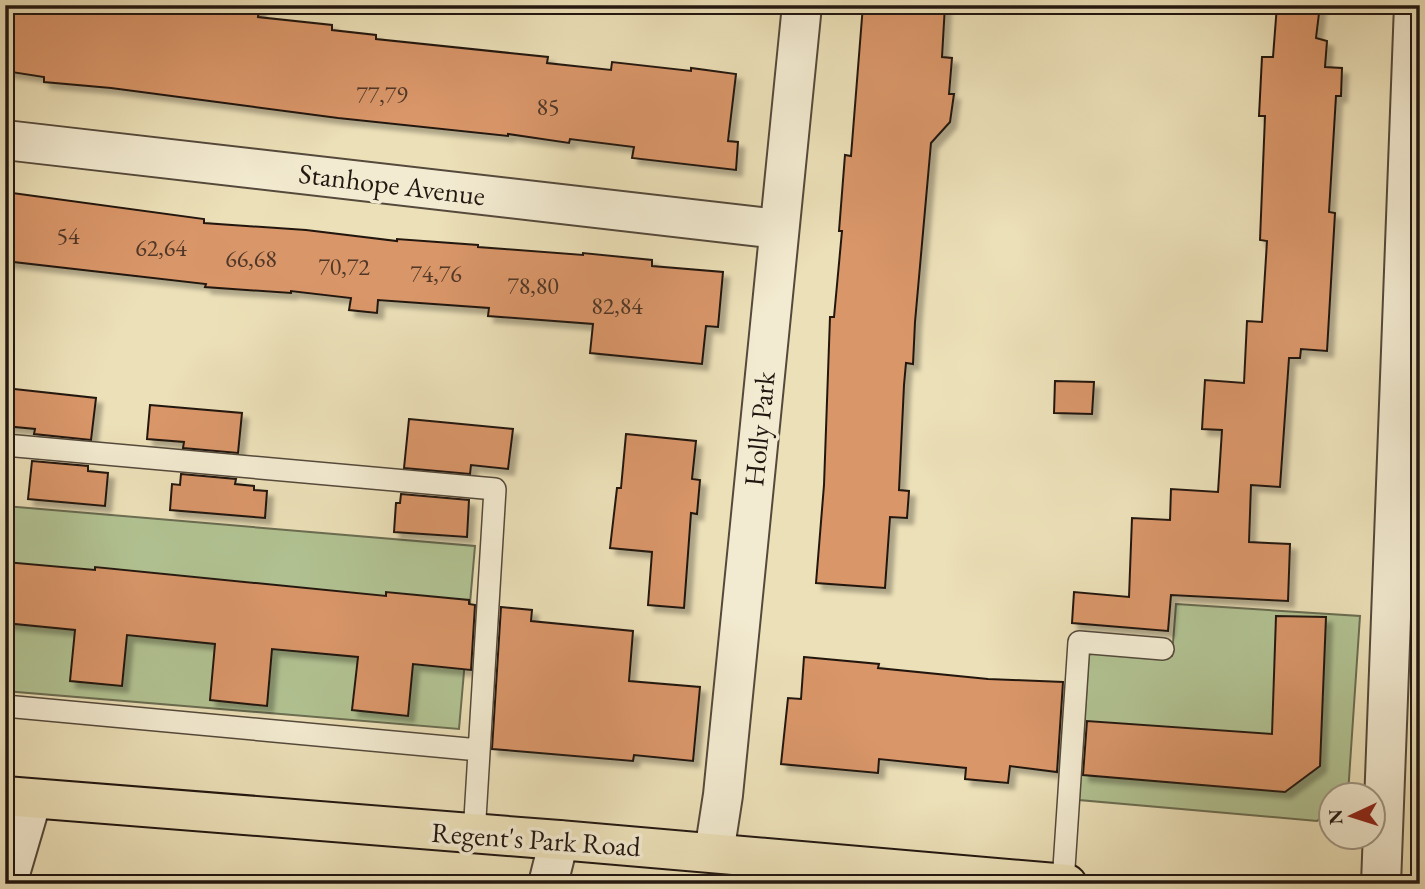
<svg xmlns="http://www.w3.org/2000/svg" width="1425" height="889" font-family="'EB Garamond',serif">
  <defs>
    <filter id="shadow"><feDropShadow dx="6" dy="6" stdDeviation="2" flood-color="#0004"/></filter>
  </defs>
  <rect width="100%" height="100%" fill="#ece0b8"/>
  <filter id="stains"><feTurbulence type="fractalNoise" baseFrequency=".00286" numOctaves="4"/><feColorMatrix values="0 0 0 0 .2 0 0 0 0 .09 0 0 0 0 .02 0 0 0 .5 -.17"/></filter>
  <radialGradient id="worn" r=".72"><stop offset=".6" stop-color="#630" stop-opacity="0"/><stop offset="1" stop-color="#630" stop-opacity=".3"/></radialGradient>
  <path fill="#b2c393" stroke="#6a6d52" stroke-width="2" d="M5 506 475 546 459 729 5 691Z
    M1176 604 1360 616 1348 794H1330V810L1317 821 1079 800 1089 651 1172 656Z"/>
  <path fill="#d99669" stroke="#221711" stroke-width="2" filter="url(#shadow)" d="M5 5H260L258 17 332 25V30L376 35V39L548 57 547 63 611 70 612 62 691 71V68L736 74 728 141 738 142 736 170 632 158 634 147 570 139 569 143 508 134V136L338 118 111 88 44 82V77L5 71Z
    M863 5H945L942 57 952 58 949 94H954L950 122 931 143 915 322 913 364 906 363 904 385 899 490 909 491 907 518 890 517 885 588 816 583 824 485 830 317H834L842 231H839L845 155 851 156Z
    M1277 5H1320L1316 38 1327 41 1325 67 1342 68 1341 96H1336L1329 212 1335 213 1327 351 1301 349 1300 358H1289L1280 487 1251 485 1249 542 1290 544 1288 601 1171 595 1168 631 1072 623 1074 592 1129 597 1132 518 1170 520 1171 489 1218 492 1222 430 1202 429 1205 380 1244 383 1247 321 1262 322 1267 241 1260 240 1265 116H1259L1262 57H1273Z
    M5 192 204 219V223L306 230 397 241V239L478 245V247L583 255V253L652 260V266L723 272 718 327 706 326 702 364 590 353 593 324 488 316 489 308 378 300 377 313 349 310 351 298 291 291V293L205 287 206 284 5 261Z
    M1055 381 1094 382 1092 414 1054 413Z
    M5 388 96 398 91 440 34 434 35 429 5 426Z
    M150 405 242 413 238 453 183 448 184 442 147 439Z
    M409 419 513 429 508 469 471 465 470 474 404 468Z
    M626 434 696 441 692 479 700 480 697 514 691 513 684 608 648 605 652 552 610 548 617 488H621Z
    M32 461 88 466V471L108 473 105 506 28 499Z
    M181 474 236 479 235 484 254 486V490L267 491 265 518 170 510 172 484 180 485Z
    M401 494 469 500 467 537 394 532 396 503H400Z
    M5 562 95 570V567L386 596V592L469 600V604L475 605 471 670 413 664 408 716 352 710 358 657 272 649 267 706 210 700 215 644 127 635 122 686 70 681 75 630 5 623Z
    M501 607 532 610 531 621 633 631 629 681 700 687 693 761 634 755 633 761 492 749Z
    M1276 616 1326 617 1320 766 1285 792 1083 775 1087 721 1272 734Z
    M804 657 879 664 878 668 988 679 1063 682 1057 772 1010 766 1008 783 965 779 966 768 879 759 878 773 781 764 788 698 801 699Z"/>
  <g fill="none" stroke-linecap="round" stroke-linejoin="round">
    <defs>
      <path id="service" d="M5 445 495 489 474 835
        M5 706 479 750
        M1063 883 1079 642 1163 649
        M774 884 777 858"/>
      <path id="minor" d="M5 140 779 229
        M714 853 723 795 802 5
        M7 884 32 799
        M548 884 559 840
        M1381 884 1414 5"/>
      <path id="primary" d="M5 796 559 840 1067 884"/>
    </defs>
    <use href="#service" stroke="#54493b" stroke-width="24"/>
    <use href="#minor" stroke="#54493b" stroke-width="42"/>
    <use href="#primary" stroke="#221711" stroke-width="42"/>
    <use href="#service" stroke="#f3ebd1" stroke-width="21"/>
    <use href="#minor" stroke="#f3ebd1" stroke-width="38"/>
    <use href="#primary" stroke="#ece0b8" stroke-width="38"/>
  </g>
  <g text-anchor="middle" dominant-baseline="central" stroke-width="7" stroke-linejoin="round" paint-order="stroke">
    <g font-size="24" fill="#503727">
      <text x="382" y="94">77,79</text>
      <text x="548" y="106">85</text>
      <text x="68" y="235">54</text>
      <text x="161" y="247">62,64</text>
      <text x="251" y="258">66,68</text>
      <text x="344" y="266">70,72</text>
      <text x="436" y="273">74,76</text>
      <text x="533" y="285">78,80</text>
      <text x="617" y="305">82,84</text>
    </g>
    <g font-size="28" fill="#221711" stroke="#f3ebd1">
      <text transform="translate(392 184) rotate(7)">Stanhope Avenue</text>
      <text transform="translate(759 429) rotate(-84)">Holly Park</text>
      <text transform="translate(536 839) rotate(4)">Regent's Park Road</text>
    </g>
  </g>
  <rect width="1425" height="889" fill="none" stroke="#ece0b8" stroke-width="28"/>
  <rect x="7" y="7" width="1411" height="875" fill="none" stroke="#221711" stroke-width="3.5"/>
  <rect x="14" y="14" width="1397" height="861" fill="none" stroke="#221711" stroke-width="2"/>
  <g transform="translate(1352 816) rotate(266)"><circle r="33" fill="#f3ebd1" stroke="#9f9684" stroke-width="2"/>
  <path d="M0-5L12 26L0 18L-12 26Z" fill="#8f2418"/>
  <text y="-10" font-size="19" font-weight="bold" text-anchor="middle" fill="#221711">N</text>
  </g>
  <rect width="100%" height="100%" filter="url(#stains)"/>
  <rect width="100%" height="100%" fill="url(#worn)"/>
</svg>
